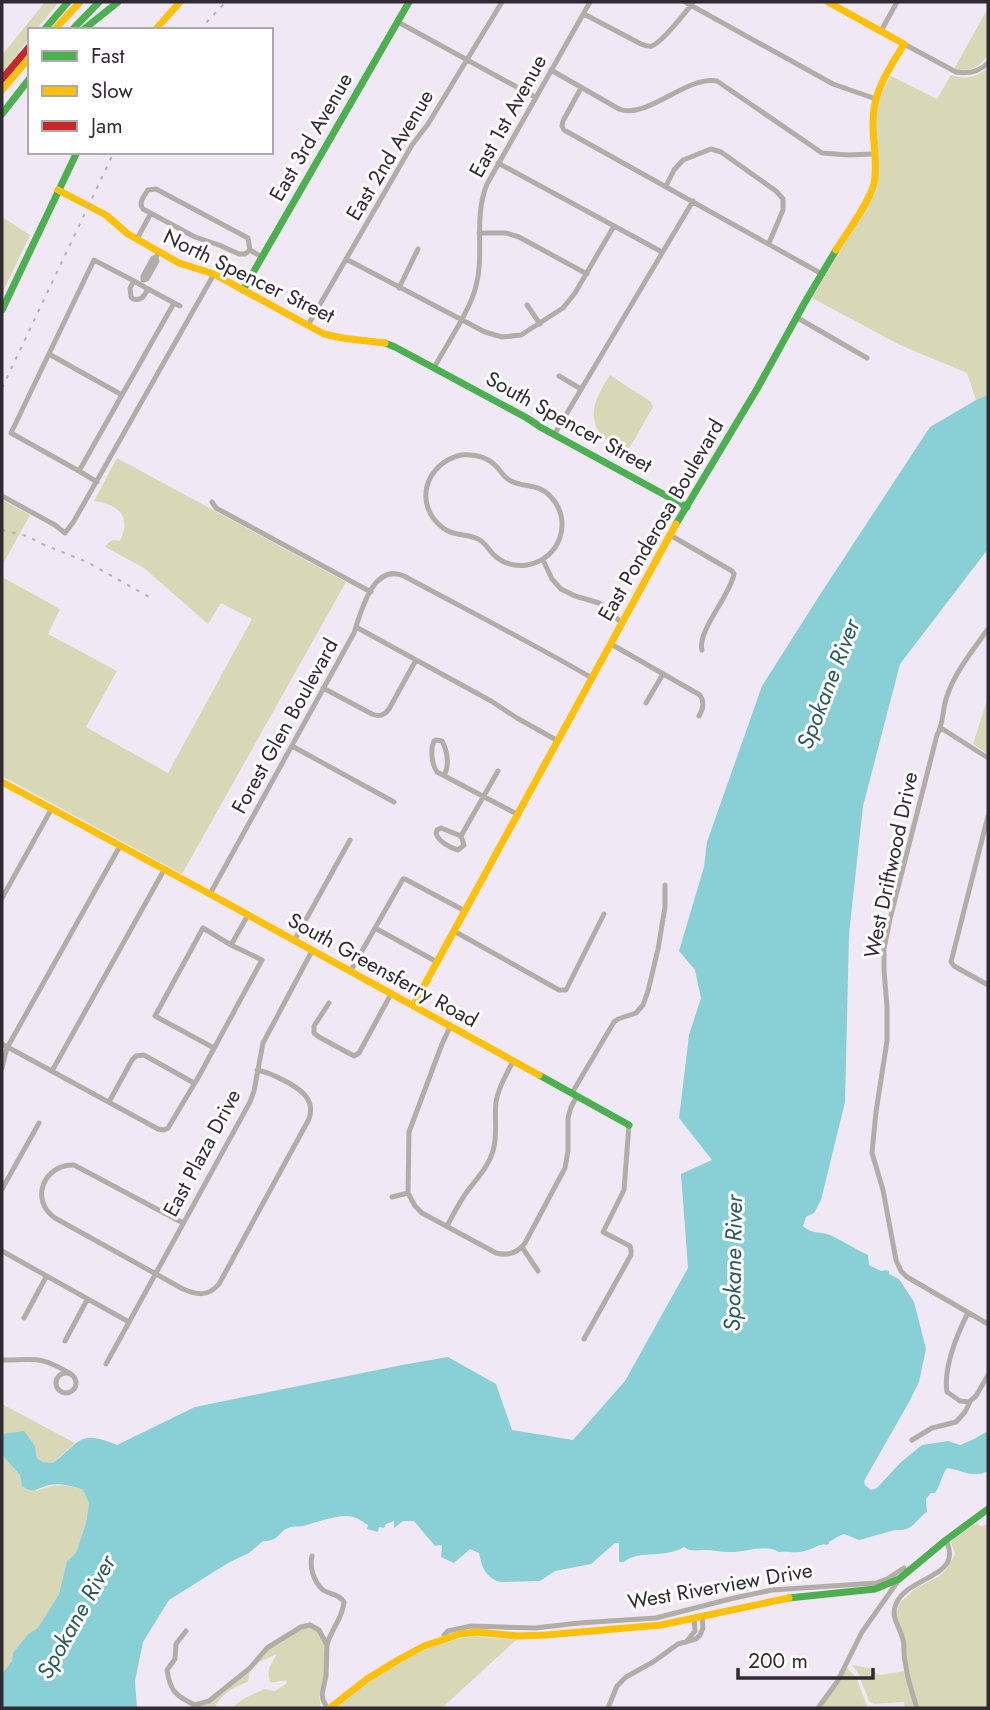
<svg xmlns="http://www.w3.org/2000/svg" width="990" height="1710" font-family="Jost,sans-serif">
  <rect width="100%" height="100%" fill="#f1e8f6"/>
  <path fill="#d8d8b6" d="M45 2H59L36 30H30V37L2 74V55Z
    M988 8V54C981 67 968 73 954 69Z
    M988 68V395L976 400 967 373 900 345 812 298 877 190C881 164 873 138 876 112 878 99 884 87 891 76L937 99 951 75C965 80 977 77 988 68Z
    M2 217 30 235 2 294Z
    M610 375 651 402 653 407 626 454C586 431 586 411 610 375Z
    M117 458 346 582 182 874 2 776V577L60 609 48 634 117 671 86 727 168 773 252 619 221 603 208 624 144 568 105 547C111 540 112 539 120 541 132 516 118 504 94 501Z
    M2 500 30 515 2 566Z
    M988 697V754L973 744Z
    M2 1404 75 1443 53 1463 43 1462 37 1458 35 1446 4 1433 2 1434Z
    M2 1455 20 1475 22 1486 37 1491C53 1483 67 1484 83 1490L89 1503 86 1523 76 1553 67 1561 59 1594 38 1629 28 1634 13 1653 12 1661 2 1674Z
    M977 1523 981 1527 988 1523V1708H918L906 1658V1644L895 1615 901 1602 916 1588 938 1577 946 1570 955 1554 951 1542 962 1532Z
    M309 1627 318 1631 325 1645V1677L319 1694 321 1708H232L243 1699 264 1689 275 1691 287 1683 286 1681C280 1680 276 1683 270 1682 266 1668 271 1665 277 1654L257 1663 264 1652 303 1628Z
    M474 1636 516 1640 442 1708H335C360 1685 404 1656 437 1645 449 1641 462 1638 474 1636Z
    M852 1665 869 1668 879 1675 906 1671 915 1708H905L904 1702 874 1704 869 1701 858 1673Z
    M846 1667 856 1677 868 1708H820Z
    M250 1670 248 1682C234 1687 220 1694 215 1708H188L190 1706H202L209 1702Z"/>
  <path fill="#88d0d5" d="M988 395V549L900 664 863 806 849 934 845 1102 821 1200 814 1213 806 1217 803 1226C813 1235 820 1231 830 1235 843 1241 855 1249 868 1255L869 1265 881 1271 886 1270 889 1271V1274L899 1279 914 1302 926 1349 919 1382 909 1402 864 1481 865 1485 871 1490 877 1488 900 1463 922 1445 948 1441 960 1445 974 1439 988 1431V1471C974 1479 962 1470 947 1468 941 1476 941 1485 935 1493H931L926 1499 927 1512C916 1519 913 1532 895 1530L859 1540 844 1534 837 1537 829 1542V1544L825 1545 824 1544C816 1546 806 1552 799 1552 792 1553 787 1551 779 1552 764 1543 745 1553 728 1552 721 1552 713 1550 705 1550 697 1550 691 1552 684 1547 665 1559 640 1549 624 1562H619V1543H615L591 1564 555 1571 540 1581 500 1582C485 1577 482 1567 479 1553L470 1549 454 1563 441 1557 442 1546 440 1545 435 1546 414 1521H403L394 1528V1521L386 1524 384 1528 379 1527 378 1532 367 1529 368 1525C363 1522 358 1518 353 1517 340 1513 316 1523 303 1526 299 1527 295 1526 291 1527 278 1530 280 1542 263 1541L249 1553 228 1563 169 1600 143 1642 135 1681 137 1708H2V1674L12 1661 13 1653 28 1634 38 1628 59 1594 67 1561 76 1553 86 1523 89 1503 83 1490C73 1486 60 1483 49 1485 36 1488 35 1495 22 1486L20 1475 2 1455V1434L24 1431 35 1446 37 1458 43 1462 53 1463C81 1442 78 1429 117 1445L195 1407 402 1365 448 1357 496 1384 512 1430 573 1440 625 1381 688 1268 681 1174 712 1160 679 1118 689 1035 701 998 695 970 679 951 704 867 707 842 762 686 821 593 930 427 976 400Z"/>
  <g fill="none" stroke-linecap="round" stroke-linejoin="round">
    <path stroke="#b2aea7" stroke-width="5" d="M685 2 833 84 876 99
      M584 14 641 44C646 46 648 47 652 46 662 42 687 11 693 2
      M398 22 535 97
      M881 31 897 2
      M904 44 956 72C968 74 979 72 988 63
      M551 70 619 109C647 120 687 75 717 81L822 153 848 155 873 154
      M581 88 563 121 562 126 564 130 822 274
      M498 163 662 252
      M666 186 674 170 683 160 711 149 721 152 776 191 783 199V210L769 243
      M479 233H506L519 237 587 274
      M137 239 151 213
      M250 250 245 254H239L219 245 195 237 143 209C138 203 144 196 148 190L156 189 248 238 250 250 262 257
      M346 259 485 332 502 337 521 335 563 308 575 293 614 226
      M143 280V276L153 258 156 257
      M144 280 147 279 157 261 156 257 159 252
      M134 281 148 289C144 296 142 301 133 299L131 297 130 288Z
      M399 288 418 249
      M148 289 180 306
      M527 305 540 324
      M796 317 867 358
      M308 325 412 145 428 124 502 2
      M49 354 122 395
      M434 368C446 345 470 311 476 286 485 253 473 218 487 184L590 2
      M559 376 581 389
      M554 435 693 201
      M461 455C474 454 487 457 496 466 501 471 504 478 511 481 524 488 538 483 550 496 574 520 560 560 527 565 514 567 502 563 493 554 488 549 485 542 478 539 466 533 455 537 443 528 412 504 426 463 461 455Z
      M79 471 11 433 94 260 134 281
      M97 482 79 471 174 303
      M2 496 55 525 65 533 74 521 214 274
      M212 502 216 508 371 592
      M670 535 732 571 734 574C730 596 697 631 702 650
      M543 560 552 579 561 589 575 596 599 603 622 623
      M356 627 491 701 517 718 558 741
      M988 629C973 650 955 672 947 696 942 709 944 723 937 735L890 919 884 949V971L887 1007V1041L876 1112 872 1153 883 1190 896 1260 901 1271 907 1277 988 1324
      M611 644 700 695C705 703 703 709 699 716
      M323 688 372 714C379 717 384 716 389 709L416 660
      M646 703 663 674
      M941 728 988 758
      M292 746 394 802
      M444 775C450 766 447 750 442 741L436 740 434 741C430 750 432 765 437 772L517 814
      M988 816 951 962 954 966 988 985
      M461 836 441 828 437 830 436 833C438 841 450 848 458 850L464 845 461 836 498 771
      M210 894 354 633C361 612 373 562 404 576 467 610 530 642 592 678
      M2 898 52 808
      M375 928 437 962
      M454 931 559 990H566L604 914
      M294 941 350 840
      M231 945 248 915
      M350 972 403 879H405L465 911
      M329 1003 314 1026V1033L319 1037 354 1056 359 1053 391 994
      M450 1027 442 1044 409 1132 408 1193 415 1206 422 1213 496 1253C508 1256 518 1253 525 1243L565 1168 568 1151V1118L571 1107 577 1096
      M2 1044 158 1129 164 1130 168 1128 199 1076 262 960 231 945 203 928 155 1016 214 1048
      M2 1068 7 1048 120 846
      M52 1071 164 870
      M572 1093 614 1022 618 1019 636 1013 643 1005 648 991 658 949 665 907V885
      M109 1102 132 1060 136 1056 144 1055 194 1083
      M2 1189 39 1123
      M392 1197 408 1193
      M183 1223 74 1165C44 1164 29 1200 55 1218L183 1289C197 1295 208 1297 219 1284L309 1119C315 1101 304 1092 289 1083 279 1078 269 1072 257 1070
      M447 1226C453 1215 459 1203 466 1193 476 1179 488 1168 493 1151 498 1135 494 1118 496 1102 498 1087 507 1074 513 1061
      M522 1247 538 1271
      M2 1251 129 1322
      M968 1313C957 1334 943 1369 947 1392L960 1401 969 1402 976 1396 988 1375
      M24 1318 46 1277
      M584 1339 631 1255V1250L630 1246 603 1232 624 1190 629 1125
      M65 1341 87 1300
      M2 1360C37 1360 39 1355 71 1374
      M106 1364 250 1102 254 1091 263 1043 312 951
      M56 1383a10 10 0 1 1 20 0a10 10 0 1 1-20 0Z
      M912 1440 932 1428 956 1422 965 1412 971 1400
      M312 1556C309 1567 314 1582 323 1590 331 1595 339 1594 344 1602 343 1618 331 1629 327 1645
      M186 1631 176 1644 175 1659 167 1670C170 1690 175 1696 195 1705L209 1701 250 1668 267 1648 301 1627 310 1625 319 1630 327 1645 326 1676 322 1694 323 1700 327 1708
      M446 1639 444 1635 448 1631 471 1626 535 1628 579 1623 656 1618 734 1598 772 1590 876 1583 887 1579 904 1568
      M686 1642 695 1631 694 1618
      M608 1708 617 1686 626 1677 653 1662 678 1644 696 1639 700 1635 703 1628 702 1617
      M818 1708 837 1682 862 1632 898 1581
      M917 1708C912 1693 907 1677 905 1661 903 1654 905 1647 903 1640 900 1627 890 1617 896 1604 908 1575 964 1579 946 1540"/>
    <path stroke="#4caf50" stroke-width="7" d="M44 30 68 2
      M72 30 99 2
      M83 30 118 2
      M2 114 30 78
      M243 290 409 2
      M2 310 77 152
      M385 343 395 347 527 418 542 428 687 507
      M676 524 757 389 805 302 836 250
      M539 1075 629 1125
      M789 1598 875 1589 899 1579 946 1540 988 1509"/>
    <path stroke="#ffc107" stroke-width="7" d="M828 2 904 44C889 69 872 93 873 124 873 144 878 164 874 184 870 201 846 234 836 250
      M54 30 80 2
      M155 30 180 2
      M2 90 30 57
      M58 190 106 215 128 234 179 263 214 274 324 334 342 338 385 343
      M2 782 210 894 539 1075
      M413 1006 676 524
      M330 1708 367 1679 398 1660 424 1646 460 1634 476 1632 517 1636 546 1635 661 1625 789 1598"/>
    <path stroke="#c62828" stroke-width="7" d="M2 79 30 46"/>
    <path stroke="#b6b1b1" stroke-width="2" stroke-dasharray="3.5 7" stroke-linecap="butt" d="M199 30 226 2
      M2 388 114 152
      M2 530 27 536 50 548
      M42 544 87 562 151 598"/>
  </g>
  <g text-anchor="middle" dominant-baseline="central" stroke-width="6" stroke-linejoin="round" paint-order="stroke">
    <g font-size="21" fill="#302a33" stroke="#fff">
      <text transform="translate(508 116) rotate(-61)">East 1st Avenue</text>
      <text transform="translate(311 137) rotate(-60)">East 3rd Avenue</text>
      <text transform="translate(390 155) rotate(-59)">East 2nd Avenue</text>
      <text transform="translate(249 276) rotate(26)">North Spencer Street</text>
      <text transform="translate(569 422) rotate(29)">South Spencer Street</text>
      <text transform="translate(661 520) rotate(-60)">East Ponderosa Boulevard</text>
      <text transform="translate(285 726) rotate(-61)">Forest Glen Boulevard</text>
      <text transform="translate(891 865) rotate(-78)">West Driftwood Drive</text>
      <text transform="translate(383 970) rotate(29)">South Greensferry Road</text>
      <text transform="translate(202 1153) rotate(-62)">East Plaza Drive</text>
      <text transform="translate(720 1586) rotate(-10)">West Riverview Drive</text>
    </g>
    <g font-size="23" font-style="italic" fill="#2b5a5b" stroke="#fff">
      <text transform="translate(828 684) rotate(-69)">Spokane River</text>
      <text transform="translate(733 1263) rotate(-89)">Spokane River</text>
      <text transform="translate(76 1617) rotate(-61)">Spokane River</text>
    </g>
  </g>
  <rect width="990" height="1710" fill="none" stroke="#302a33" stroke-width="7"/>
  <rect x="28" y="28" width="245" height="126" fill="#ffffff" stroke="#acaaad" stroke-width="2"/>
  <rect x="42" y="51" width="35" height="10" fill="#4caf50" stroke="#acaaad" stroke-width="2"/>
  <text x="91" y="63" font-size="21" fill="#302a33">Fast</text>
  <rect x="42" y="86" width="35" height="10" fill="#ffc107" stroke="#acaaad" stroke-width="2"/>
  <text x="91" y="98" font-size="21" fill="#302a33">Slow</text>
  <rect x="42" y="121" width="35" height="10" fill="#c62828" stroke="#acaaad" stroke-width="2"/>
  <text x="91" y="133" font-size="21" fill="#302a33">Jam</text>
  <path d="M738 1668v10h135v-10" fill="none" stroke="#302a33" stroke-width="3.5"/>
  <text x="748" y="1668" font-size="21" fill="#302a33" stroke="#ffffff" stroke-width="5" paint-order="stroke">200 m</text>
</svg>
